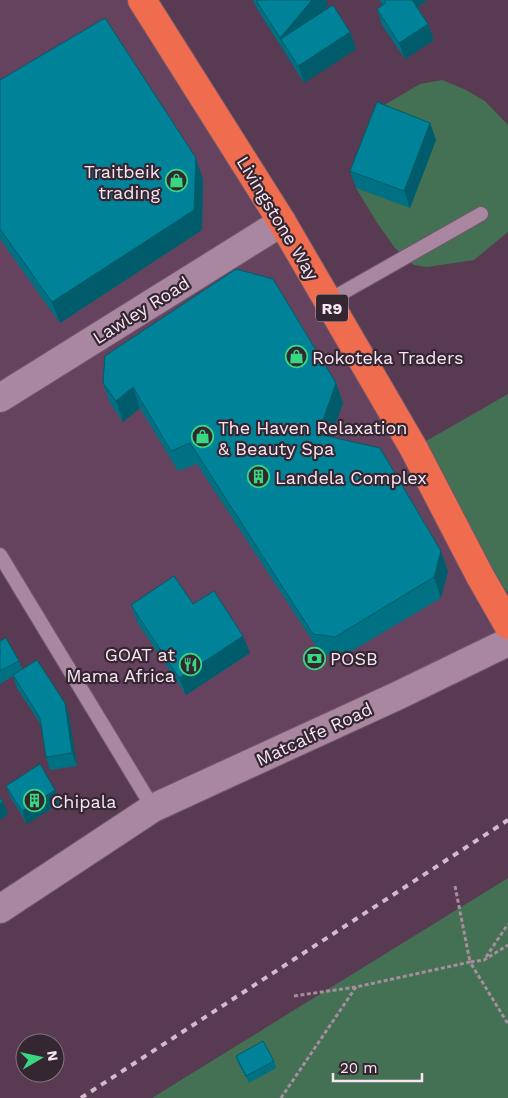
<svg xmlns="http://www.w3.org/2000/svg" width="508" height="1098" font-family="'Work Sans',sans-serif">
  <rect width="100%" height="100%" fill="#583a52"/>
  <path fill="#65425e" d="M0 0H142L282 222 508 642 153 808 0 555Z"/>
  <path fill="#447153" d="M442 80 464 89 485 101 508 125V232L474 260 427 267 414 265 395 248 377 223 356 188 366 164 381 107 420 84Z
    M508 394V591L504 593 421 444Z
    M508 878V1098H152L160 1093Z"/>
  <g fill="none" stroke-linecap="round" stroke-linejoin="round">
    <defs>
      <path id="lane" d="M328 301 481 214
        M0 555 153 808"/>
      <path id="street" d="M0 398 282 222
        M0 909 153 808 399 695 508 642"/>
      <path id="highway" d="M142 0 282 222 414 449 480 576 508 625"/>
    </defs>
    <use href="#lane" stroke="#71586c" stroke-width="16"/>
    <use href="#street" stroke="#71586c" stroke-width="30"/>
    <use href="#highway" stroke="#71586c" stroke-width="30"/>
    <path stroke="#a68da0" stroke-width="3" stroke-dasharray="4 2.5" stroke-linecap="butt" d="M455 886 470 962 484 960 508 945
      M486 957 508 924
      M294 996 356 987 470 962 508 1024
      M281 1098 356 987"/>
    <use href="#lane" stroke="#a987a1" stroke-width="14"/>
    <use href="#street" stroke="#a987a1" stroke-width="28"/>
    <use href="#highway" stroke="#f06c4e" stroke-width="28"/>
    <path stroke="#d2bccc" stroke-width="4" stroke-dasharray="6 6" stroke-linecap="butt" d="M81 1098 508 820"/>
  </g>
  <path fill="#007183" d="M253 0H326L328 5 325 10 350 32 356 49 304 83 256 7Z
    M379 0H428L417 8 428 24 434 40 405 59 382 25 377 9 383 5Z
    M0 80 203 179 202 230 60 323 0 239Z
    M430 123 436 140 410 208 356 188 350 171Z
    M103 383H336L343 403 331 437 448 571 441 598 342 657 321 654 197 464 178 471 140 408 123 422 110 403Z
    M193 604 250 653 186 695 137 622 131 605Z
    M0 641 19 661 22 669 69 716 77 766 50 770 46 757 41 725 17 688 13 676 0 684Z
    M6 786 60 803 27 824 11 798Z
    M236 1056 274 1061 276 1068 249 1083 238 1063Z"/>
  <path fill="#005c6a" d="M312 0H326L328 5 289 52 281 39 286 56 280 38Z
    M410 0H428L413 10Z
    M428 24 434 40 405 59 399 43Z
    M350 32 356 49 304 83 298 66Z
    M430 123 436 140 410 208 404 191Z
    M196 158 203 179 202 230 60 323 52 302Z
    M336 383 343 403 325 454 318 434Z
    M133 387 140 408 123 422 116 401Z
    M441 551 448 571 441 598 434 577Z
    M243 636 250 653 186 695 179 678Z
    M65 703 69 716 77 766 72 753Z
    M55 790 60 803 27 824 22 811Z
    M3 801 8 814 0 820V804Z"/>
  <path fill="#008398" stroke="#005c6a" d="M256 0H312L280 38Z
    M384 0H412L428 24 399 43 377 9 386 3Z
    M333 5 350 32 298 66 281 39Z
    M105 18 196 158 194 210 52 302 0 229V80Z
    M377 102 430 123 404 191 350 171Z
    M236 269 273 279 336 383 318 434 380 448 441 551 434 577 335 637 313 634 190 443 171 451 133 387 116 401 103 383 105 356Z
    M174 576 193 604 214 591 243 636 179 678 131 605Z
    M6 638 19 661 0 671V641Z
    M37 660 65 703 72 753 46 757 40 718 13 675Z
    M40 764 55 790 22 811 6 786Z
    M0 798 3 801 0 804Z
    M263 1041 274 1061 246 1076 236 1056Z"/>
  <defs>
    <symbol id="shop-ring" viewBox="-11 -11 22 22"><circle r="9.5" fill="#352732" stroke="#37d880" stroke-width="1.5"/><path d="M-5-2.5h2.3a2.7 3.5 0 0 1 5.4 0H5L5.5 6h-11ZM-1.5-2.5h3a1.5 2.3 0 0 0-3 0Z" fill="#37d880"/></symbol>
    <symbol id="building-ring" viewBox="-11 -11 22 22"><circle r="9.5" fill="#352732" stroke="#37d880" stroke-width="1.5"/><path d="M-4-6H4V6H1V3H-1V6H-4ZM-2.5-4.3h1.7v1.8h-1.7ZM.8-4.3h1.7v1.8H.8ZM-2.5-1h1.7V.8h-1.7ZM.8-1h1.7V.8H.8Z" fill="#37d880"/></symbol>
    <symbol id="bank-ring" viewBox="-11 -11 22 22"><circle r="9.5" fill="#352732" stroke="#37d880" stroke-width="1.5"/><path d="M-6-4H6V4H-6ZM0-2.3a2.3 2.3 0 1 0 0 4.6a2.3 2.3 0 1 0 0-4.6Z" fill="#37d880"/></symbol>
    <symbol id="restaurant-ring" viewBox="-11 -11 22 22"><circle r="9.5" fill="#352732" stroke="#37d880" stroke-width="1.5"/><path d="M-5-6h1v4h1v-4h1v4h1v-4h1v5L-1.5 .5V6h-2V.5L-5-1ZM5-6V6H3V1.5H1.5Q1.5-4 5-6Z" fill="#37d880"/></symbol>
  </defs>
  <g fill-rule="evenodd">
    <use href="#shop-ring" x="164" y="168" width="25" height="25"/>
    <use href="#shop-ring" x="284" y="344" width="25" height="25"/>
    <use href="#shop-ring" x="190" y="424" width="25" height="25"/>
    <use href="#building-ring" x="246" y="464" width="25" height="25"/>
    <use href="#bank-ring" x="302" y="646" width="25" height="25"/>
    <use href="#restaurant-ring" x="178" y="652" width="25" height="25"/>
    <use href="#building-ring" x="22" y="788" width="25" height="25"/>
  </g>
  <g text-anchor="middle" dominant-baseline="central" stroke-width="4.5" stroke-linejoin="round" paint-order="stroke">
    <rect fill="#352732" stroke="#beacb9" stroke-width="1" x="316" y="294.5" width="32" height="27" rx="4"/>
    <g font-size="16" font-weight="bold" fill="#f8e5f3">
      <text x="332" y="308">R9</text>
    </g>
    <g font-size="18" fill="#f8e5f3" stroke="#352732" text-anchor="start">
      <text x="160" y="171" text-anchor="end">Traitbeik<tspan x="160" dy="21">trading</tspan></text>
      <text x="312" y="357">Rokoteka Traders</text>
      <text x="218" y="427">The Haven Relaxation<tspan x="218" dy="21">&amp; Beauty Spa</tspan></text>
      <text x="275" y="477">Landela Complex</text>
      <text x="175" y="654" text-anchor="end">GOAT at<tspan x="175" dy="21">Mama Africa</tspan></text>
      <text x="330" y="658">POSB</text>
      <text x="51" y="801">Chipala</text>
    </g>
    <g font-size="18" fill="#f8e5f3" stroke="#352732">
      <text transform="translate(278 218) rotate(59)">Livingstone Way</text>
      <text transform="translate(141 310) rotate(-32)">Lawley Road</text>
      <text transform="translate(314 734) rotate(-25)">Matcalfe Road</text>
    </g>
  </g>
  <g transform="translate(40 1058) rotate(81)"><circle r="24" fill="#352732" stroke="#83737f"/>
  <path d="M0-4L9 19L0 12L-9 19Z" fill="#37d880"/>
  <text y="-8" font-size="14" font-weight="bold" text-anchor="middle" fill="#f8e5f3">N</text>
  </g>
  <path d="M333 1073v8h89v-8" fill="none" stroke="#f8e5f3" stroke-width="2.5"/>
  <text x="340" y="1073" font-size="15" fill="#f8e5f3" stroke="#352732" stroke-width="4" paint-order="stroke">20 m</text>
</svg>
